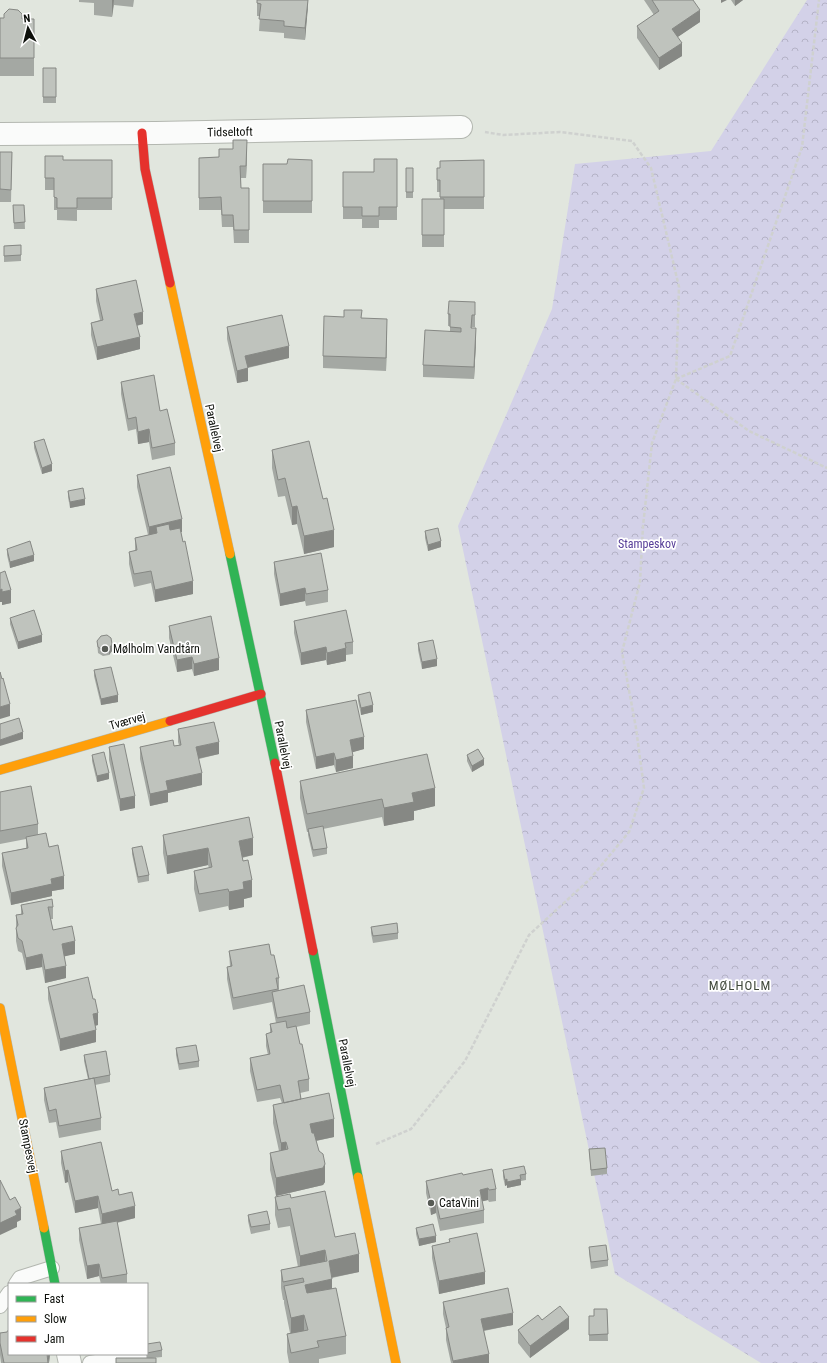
<svg xmlns="http://www.w3.org/2000/svg" width="827" height="1363" font-family="'Roboto Condensed',sans-serif">
  <defs>
    <pattern id="forest-crowns" width="20" height="18" patternUnits="userSpaceOnUse"><rect width="20" height="18" fill="#d3d1e8"/><path d="M2 6a3 3 0 1 1 6 0M12 15a3 3 0 1 1 6 0" fill="none" stroke="#b4b2c6"/></pattern>
  </defs>
  <rect width="100%" height="100%" fill="#e1e6de"/>
  <path fill="url(#forest-crowns)" d="M807 0H827V1363H761L615 1274 458 526 552 309 575 164 711 151Z"/>
  <g fill="none" stroke-linecap="round" stroke-linejoin="round">
    <defs>
      <path id="lane" d="M16 1284 20 1278 52 1268
        M0 1306 9 1293
        M90 1363 140 1355"/>
      <path id="street" d="M0 134 156 133 461 127
        M68 1354 70 1363"/>
      <path id="fast" d="M230 554 275 763
        M313 951 358 1177
        M44 1228 55 1284"/>
      <path id="slow" d="M170 283 230 554
        M0 770 170 721
        M0 1008 44 1228
        M358 1177 396 1363"/>
      <path id="jam" d="M142 133 145 169 170 283
        M170 721 261 694
        M275 763 313 951"/>
    </defs>
    <use href="#lane" stroke="#b3b7b0" stroke-width="16"/>
    <use href="#street" stroke="#b3b7b0" stroke-width="24"/>
    <use href="#fast" stroke="#b3b7b0" stroke-width="10"/>
    <use href="#slow" stroke="#b3b7b0" stroke-width="10"/>
    <use href="#jam" stroke="#b3b7b0" stroke-width="10"/>
    <path stroke="#cfd1cf" stroke-width="2.5" stroke-dasharray="4 2" stroke-linecap="butt" d="M676 379 730 356 802 147 819 0
      M676 379 749 431 827 468
      M376 1144 411 1129 465 1061 529 935 590 879 629 832 644 788 636 728 622 652 640 582 643 526 652 443 676 379 679 287 651 168 632 141 560 132 503 135 485 132"/>
    <use href="#lane" stroke="#fafbfa" stroke-width="14"/>
    <use href="#street" stroke="#fafbfa" stroke-width="22"/>
    <use href="#fast" stroke="#30b455" stroke-width="9"/>
    <use href="#slow" stroke="#ff9f0a" stroke-width="9"/>
    <use href="#jam" stroke="#e5322d" stroke-width="9"/>
  </g>
  <path fill="#a4a8a3" d="M79 0H134L133 7 114 5 112 17 94 15V3L79 2Z
    M308 0 305 40 284 38V33L259 31 260 16H257V3Z
    M644 0H693L700 22 677 37 682 56 659 70 637 38V26L654 15Z
    M731 0H743L735 6Z
    M0 18 34 19V76H0Z
    M43 68H56V103H43Z
    M0 152H12L11 202H0Z
    M247 152 246 178H241V188H249V243H234L233 227H222L221 210H199V158L219 157Z
    M45 156 63 160H112V210H77V221L57 220V210H54V190H45Z
    M397 159V220H379V228H362V219H343V172H374Z
    M312 160V213H263V164H287Z
    M484 160V209H444V247H422V199H440V192H437V168H440Z
    M406 168H413V198H406Z
    M13 205H24L25 229H14Z
    M21 245V261L4 262V246Z
    M96 289 143 324 137 326 140 349 97 360 91 335V323L100 320 96 301Z
    M448 314H475V327H472V328L476 341 474 379 423 377V365L450 331V326H448Z
    M344 317 362 318 387 331 386 371 323 368V356Z
    M227 327 289 358 248 368V381L237 383 227 339Z
    M121 382 160 411 175 443V455L152 460 149 442 138 444 136 429 128 431 121 394Z
    M34 442 52 471 42 474 34 448Z
    M272 450 334 547 304 554 297 524 292 525 285 496 278 497 272 468Z
    M137 475 182 532H181L193 594 155 602 151 583 134 587 129 564V552L135 551V538L148 535 137 487Z
    M68 491 85 505 70 508 68 497Z
    M425 531 441 547 428 551 425 538Z
    M7 549 34 561 10 568 7 555Z
    M274 562 328 590V602L306 606 305 601 280 606 274 574Z
    M0 573 11 603 2 605V602H0Z
    M10 618 42 642 18 649 10 624Z
    M294 621 353 642V654L346 655V661L327 665 326 660 301 665 294 633Z
    M169 626 219 670 194 676 192 669 177 672 169 638Z
    M97 641 112 651 109 655 103 656 98 653Z
    M418 643 437 666 422 669 418 650Z
    M94 670 118 702 101 705 94 676Z
    M358 695 373 712 361 715 358 701Z
    M306 710 364 749 352 752 353 768 336 772 334 765 316 769 306 722Z
    M178 729 219 754 199 759 202 785 168 793V802L150 806 140 759V747L174 746 179 745 178 742Z
    M109 747 135 808 120 811 109 760Z
    M92 755 109 779 97 782 92 761Z
    M467 755 484 765 472 772 467 761Z
    M300 781 435 806 414 811V820L384 826 382 817 323 829 327 848V854L313 857 308 835V832H307L300 798Z
    M0 792 38 824V834L49 847 64 889 52 891V896L11 905 2 866V853L26 848V839L0 844Z
    M163 835 253 855 242 858 252 897 244 899V907L229 910 228 906 199 912 194 889V871L209 868 208 865 167 874 163 853Z
    M132 848 149 875V881L138 883 132 854Z
    M21 905 53 907V919H51L53 930 75 954 64 956 66 978 45 983 42 967 26 970 22 953 18 951 16 941V915H21Z
    M371 927 398 933V939L373 943 371 933Z
    M229 951 271 955 279 978V990L310 1012V1024L296 1027 300 1044 309 1079V1091L300 1093 301 1099 334 1137 316 1141 325 1182 323 1185 276 1196 270 1170V1153L279 1151 273 1123V1105L282 1103 280 1098 257 1102 250 1071V1058L268 1055 266 1046V1034L270 1033V1024L276 1023 272 1002 233 1010 227 979V967H230Z
    M48 987 98 1025 95 1026 96 1042 60 1051 48 999Z
    M176 1048 199 1061V1067L179 1070 176 1055Z
    M84 1055 110 1075V1082L95 1085 101 1118V1130L59 1138 56 1122 49 1123 44 1100V1088L88 1079 84 1061Z
    M589 1149 607 1168V1174L591 1176Z
    M61 1151 112 1191 119 1195 135 1218 117 1223 127 1274V1284H101L99 1276 87 1279 79 1240V1228L101 1224 98 1208 75 1213 68 1182 65 1183 61 1163Z
    M503 1170 526 1174V1180L521 1181V1185L507 1188V1185L505 1186 503 1177Z
    M463 1175 496 1189V1201L489 1202 488 1200 482 1201 484 1210V1223L440 1231 436 1213 431 1215 426 1193V1181Z
    M275 1197 291 1198 335 1237 359 1272 332 1278V1288L346 1336V1354L319 1359V1363H289L287 1352V1334L290 1333 284 1303V1300H283L281 1288V1270L298 1267 290 1226 278 1228 275 1215Z
    M248 1215 270 1224V1230L251 1234 248 1221Z
    M416 1228 436 1242 419 1246 416 1234Z
    M449 1239 485 1284 439 1294 432 1258V1246L449 1242Z
    M589 1247 608 1260V1266L591 1269 589 1253Z
    M443 1302 513 1325 484 1331 489 1363H451L446 1340V1328L443 1314Z
    M607 1309 608 1341H589V1316H594Z
    M542 1320 569 1329 530 1358 518 1343V1330Z
    M7 1332 50 1354 49 1362V1363H1L0 1355V1333Z
    M147 1344 162 1350V1357L152 1358H147L146 1354H147Z"/>
  <path fill="#868884" d="M112 0H114L112 17Z
    M308 0V7L305 40V28Z
    M721 0H727L721 3Z
    M735 0H743L735 6Z
    M700 10V22L672 41V29Z
    M682 43V56L659 70V58Z
    M247 140V152L246 178V166Z
    M143 312V324L134 326V314Z
    M387 319V331L386 371V358Z
    M476 328V341L474 379V367Z
    M140 337V349L97 360V347Z
    M289 346V358L245 368V356Z
    M248 368V381L237 383V371Z
    M149 429V442L138 444V432Z
    M52 464V471L42 474V468Z
    M85 499V505L70 508V502Z
    M297 506V524L292 525V507Z
    M182 519V532L157 537 156 527V538L149 539V527Z
    M334 530V547L304 554V536Z
    M441 541V547L428 551V545Z
    M34 555V561L10 568V562Z
    M193 581V594L155 602V590Z
    M305 588V601L280 606V594Z
    M2 589V602H0V590Z
    M11 590V603L2 605V592Z
    M42 635V642L18 649V642Z
    M112 644V651L109 655V649Z
    M326 647V660L301 665V653Z
    M346 648V661L327 665V653Z
    M192 657V669L177 672V660Z
    M219 658V670L194 676V664Z
    M437 659V666L422 669V662Z
    M118 695V702L101 705V699Z
    M10 704V716L0 719V707Z
    M373 705V712L361 715V708Z
    M23 732V739L0 746V740Z
    M364 737V749L350 753V740Z
    M219 742V754L196 759V747Z
    M334 753V765L316 769V757Z
    M353 756V768L336 772V760Z
    M484 759V765L472 772V766Z
    M109 773V779L97 782V776Z
    M202 773V785L168 793V802L150 806V794L166 781Z
    M435 788V806L414 811V820L384 826V808L412 793Z
    M135 796V808L120 811V799Z
    M253 838V855L239 858V841Z
    M208 848V865L167 874V856Z
    M64 876V889L52 891V896L11 905V893L51 879Z
    M252 880V897L244 899V907L229 910V892L243 882Z
    M75 941V954L62 957V944Z
    M42 954V967L26 970V958Z
    M66 966V978L45 983V970Z
    M98 1013V1025L93 1026V1014Z
    M96 1030V1042L60 1051V1039Z
    M334 1119V1137L310 1142V1124Z
    M286 1142V1159L281 1160V1143Z
    M325 1164V1182L323 1185 276 1196V1178Z
    M68 1170V1182L65 1183V1171Z
    M507 1179V1185L505 1186V1180Z
    M521 1179V1185L507 1188V1182Z
    M488 1188V1200L480 1202V1190Z
    M98 1196V1208L75 1213V1201Z
    M436 1201V1213L431 1215V1203Z
    M135 1206V1218L102 1226V1214Z
    M21 1208V1220L17 1222V1227L0 1235V1223L15 1211Z
    M436 1236V1242L419 1246V1239Z
    M325 1250V1268L300 1273V1256Z
    M359 1254V1272L329 1278V1261Z
    M99 1264V1276L87 1279V1266Z
    M485 1272V1284L439 1294V1281Z
    M332 1279V1297L305 1303V1285Z
    M513 1313V1325L481 1331V1319Z
    M304 1315V1333L291 1336V1318Z
    M569 1317V1329L530 1358V1346Z
    M47 1354H50L49 1363Z
    M489 1354V1363H453V1361Z"/>
  <path fill="#bfc3bd" stroke="#868884" d="M257 0H308L305 28 284 26V21L259 19 261 4 257 3Z
    M652 0H693L700 10 672 29 682 43 659 58 637 26 659 11Z
    M9 9 18 10 22 14V19H34V58H0V18H4V14Z
    M43 68H56V97H43Z
    M233 140H247L246 166H240L241 188H249V230H234L233 215H222L221 197 199 198V158L219 157V149H233Z
    M0 152H12L11 190 0 189Z
    M45 156H63V160H112V198H77V208H57V198L54 197V178H45Z
    M288 159 312 160V201H263V164H287Z
    M374 159H397V207H379V216H362V207H343V172H374Z
    M484 160V197H440V180H437V168H440V161Z
    M406 168H413V192H406Z
    M422 199H444V235H422Z
    M13 205H24L25 222 14 223Z
    M21 245V255L4 256V246Z
    M136 280 143 312 134 314 140 337 97 347 91 323 103 320 96 289Z
    M449 301 475 302V315H472L471 328H476L474 367 423 365 425 330 461 332V328L450 327V314H448Z
    M344 310H362L361 318 387 319 386 358 323 356 324 316 344 317Z
    M282 315 289 346 245 356 248 368 237 371 227 327Z
    M154 375 160 411 167 409 175 443 152 448 149 429 138 432 136 417 128 419 121 382Z
    M44 439 52 464 42 468 34 442Z
    M309 441 323 499 327 498 334 530 304 536 297 506 292 507 285 478 278 480 272 450Z
    M170 467 182 519 149 527 137 475Z
    M83 488 85 499 70 502 68 491Z
    M169 524 170 530 180 528 183 542 185 541 193 581 155 590 151 571 134 574 129 552 137 550 135 538 157 533 156 527Z
    M438 528 441 541 428 545 425 531Z
    M30 541 34 555 10 562 7 549Z
    M321 553 328 590 306 594 305 588 280 594 274 562Z
    M5 571 11 590 2 592V589L0 590V573Z
    M34 610 42 635 18 642 10 618Z
    M346 610 353 642 345 643 346 648 327 653 326 647 301 653 294 621Z
    M211 616 219 658 194 664 192 657 177 660 169 626Z
    M107 635 111 638 112 644 109 649 103 650 98 647 97 641 101 636Z
    M433 640 437 659 422 662 418 643Z
    M111 667 118 695 101 699 94 670Z
    M0 672 2 679 3 678 10 704 0 707Z
    M370 692 373 705 361 708 358 695Z
    M356 700 364 737 350 740 353 756 336 760 334 753 316 757 306 710Z
    M19 718 23 732 0 740V724Z
    M214 722 219 742 196 747 202 773 166 781 168 790 150 794 140 747 173 740 174 746 181 745 178 729Z
    M124 744 135 796 120 799 109 747Z
    M478 749 484 759 472 766 467 755Z
    M104 752 109 773 97 776 92 755Z
    M427 754 435 788 412 793 414 802 384 808 382 799 307 814 300 781Z
    M31 786 38 824 0 831V792Z
    M249 817 253 838 239 841 243 861 248 860 252 880 243 882 244 889 229 892 228 889 199 894 194 871 212 867 208 848 167 856 163 835Z
    M323 826 327 848 313 850 308 829Z
    M46 833 49 847 58 845 64 876 51 879 52 884 11 893 2 853 28 848 26 837Z
    M142 846 149 875 138 877 132 848Z
    M52 899 53 907H48L53 930 72 926 75 941 62 944 66 966 45 970 42 954 26 958 22 941 18 938 16 928 18 925 16 915 23 914 21 905Z
    M397 923 398 933 373 936 371 927Z
    M269 944 271 955H274L279 978H276L278 989 233 998 227 967 232 966 229 951Z
    M88 977 93 999H95L98 1013 93 1014 96 1030 60 1039 48 987Z
    M304 985 310 1012 277 1018 272 992Z
    M286 1021 287 1028 296 1026 300 1044H302L309 1079 298 1081 301 1099 284 1103 280 1085 257 1090 250 1058 270 1054 266 1034 272 1032 270 1024Z
    M196 1045 199 1061 179 1064 176 1048Z
    M106 1051 110 1075 94 1078 89 1079 84 1055Z
    M94 1078 101 1118 59 1126 56 1109 49 1111 44 1088Z
    M329 1093 334 1119 310 1124 312 1133H314L319 1151 323 1154 325 1164 323 1168 276 1178 270 1153 288 1149 286 1142 281 1143 273 1105Z
    M101 1142 112 1191 118 1189 119 1195 132 1192 135 1206 102 1214 98 1196 75 1201 68 1170 65 1171 61 1151Z
    M605 1148 607 1168 591 1170 589 1149Z
    M524 1166 526 1174 520 1175 521 1179 507 1182V1179L505 1180 503 1170Z
    M492 1169 496 1189 489 1190 488 1188 480 1190 484 1210 440 1219 436 1201 431 1203 426 1181 462 1173 463 1175Z
    M0 1180 10 1200 15 1197 21 1208 15 1211 17 1215 0 1223Z
    M325 1191 335 1237 355 1233 359 1254 329 1261 332 1279 305 1285 307 1293 336 1288 346 1336 317 1341 319 1347 291 1353 287 1334 308 1330 304 1315 291 1318 284 1286 304 1282 303 1278 283 1282 281 1270 327 1261 325 1250 300 1256 290 1208 278 1210 275 1197 290 1194 291 1198Z
    M267 1211 270 1224 251 1227 248 1215Z
    M117 1221 127 1274 102 1278 99 1264 87 1266 79 1228Z
    M433 1224 436 1236 419 1239 416 1228Z
    M477 1233 485 1272 439 1281 432 1246 450 1242 449 1239Z
    M606 1245 608 1260 591 1262 589 1247Z
    M508 1288 513 1313 481 1319 489 1354 453 1361 446 1328 449 1327 443 1302Z
    M560 1306 569 1317 530 1346 518 1330 538 1315 542 1320Z
    M594 1309H607L608 1334 589 1335V1316H594Z
    M9 1329V1354H47L48 1363H4L0 1343V1333L7 1332Z
    M160 1342 162 1350 147 1353V1344Z
    M116 1358H156V1363H116Z"/>
  <g fill="#575b55" stroke="#fff" stroke-width="1.5">
    <circle cx="105" cy="649" r="4"/>
    <circle cx="431" cy="1203" r="4"/>
  </g>
  <g text-anchor="middle" dominant-baseline="central" stroke-width="3.5" stroke-linejoin="round" paint-order="stroke">
    <g font-size="12" fill="#0d100b" stroke="#fff">
      <text transform="translate(230 132) rotate(-1)">Tidseltoft</text>
      <text transform="translate(214 428) rotate(78)">Parallelvej</text>
      <text transform="translate(127 721) rotate(-16)">Tværvej</text>
      <text transform="translate(283 745) rotate(79)">Parallelvej</text>
      <text transform="translate(347 1063) rotate(79)">Parallelvej</text>
      <text transform="translate(28 1146) rotate(79)">Stampesvej</text>
    </g>
    <g font-size="12" fill="#553c97" stroke="#fff">
      <text x="647" y="544">Stampeskov</text>
    </g>
    <g font-size="12" fill="#0d100b" stroke="#fff" text-anchor="start">
      <text x="113" y="649">Mølholm Vandtårn</text>
      <text x="439" y="1203">CataVini</text>
    </g>
    <g font-size="13" letter-spacing="1" fill="#3f473a" stroke="#fff">
      <text x="740" y="985">MØLHOLM</text>
    </g>
  </g>
  <rect x="8" y="1283" width="140" height="72" fill="#ffffff" stroke="#9e9f9d"/>
  <rect x="16" y="1296" width="20" height="6" fill="#30b455" stroke="#9e9f9d"/>
  <text x="44" y="1303" font-size="12" fill="#0d100b">Fast</text>
  <rect x="16" y="1316" width="20" height="6" fill="#ff9f0a" stroke="#9e9f9d"/>
  <text x="44" y="1323" font-size="12" fill="#0d100b">Slow</text>
  <rect x="16" y="1336" width="20" height="6" fill="#e5322d" stroke="#9e9f9d"/>
  <text x="44" y="1343" font-size="12" fill="#0d100b">Jam</text>
  <g transform="translate(28 28) rotate(353)" stroke="#ffffff" stroke-width="3" paint-order="stroke">
  <path d="M0-3L7 15L0 10L-7 15Z" fill="#0d100b"/>
  <text y="-6" font-size="11" font-weight="bold" text-anchor="middle" fill="#0d100b">N</text>
  </g>
</svg>
